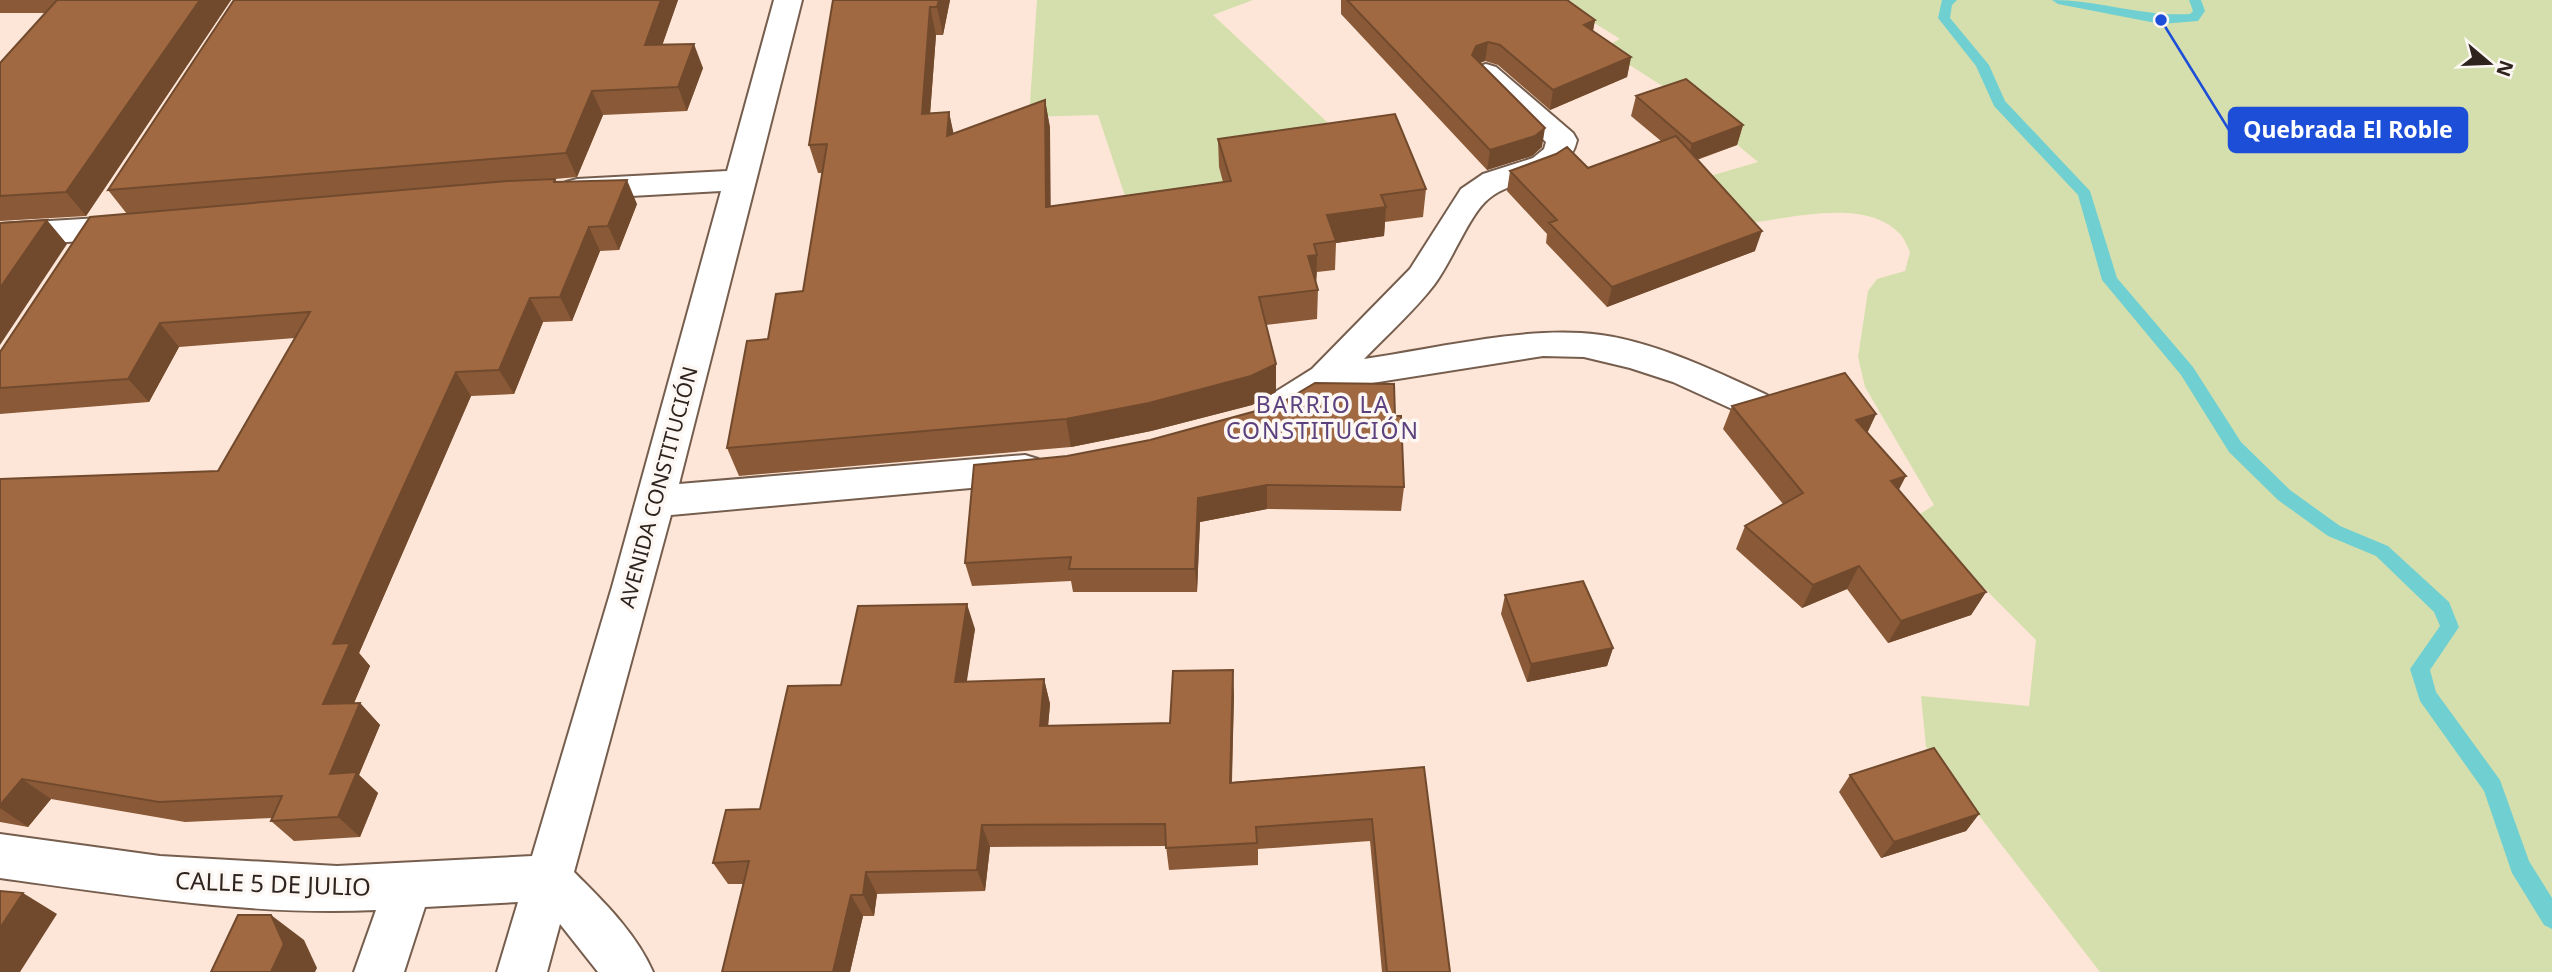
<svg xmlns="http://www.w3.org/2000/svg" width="2552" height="972" font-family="'Noto Sans',sans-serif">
  <rect width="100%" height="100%" fill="#fde6d7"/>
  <path fill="#d5dfad" d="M1037 0H1253L1213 15 1375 167 1232 209 1134 223 1098 115 1029 117Z
    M1558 0H2552V972H2100L1926 747 1921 696 2029 706 2036 640 1914 518 1934 505 1865 387 1858 357 1868 291 1877 279 1905 271 1910 252C1907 246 1904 237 1899 233 1865 198 1792 218 1750 223L1710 176 1758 162 1681 98 1603 48 1620 39Z"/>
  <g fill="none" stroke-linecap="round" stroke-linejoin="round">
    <path fill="#70d0d1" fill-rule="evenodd" d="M1942 0H1957L1952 5 1950 18 1989 65 2005 101 2090 191 2117 278 2193 367 2241 442 2290 490 2340 526 2388 546 2449 602 2459 627 2430 670 2436 692 2500 780 2529 861 2552 898V929L2544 925 2512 873 2484 791 2420 701 2410 669 2440 626 2434 612 2376 556 2328 536 2278 500 2229 452 2181 375 2102 280 2078 195 1994 106 1976 66 1938 18Z
      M2052 0C2099 0 2143 17 2190 14L2193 11 2189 0H2201L2205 11 2198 21 2161 24 2058 4Z"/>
    <defs>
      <path id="minor" d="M774 0H802L679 484 1025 455 1038 459 1044 469 1038 479 1025 483 671 515 574 872C604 902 636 933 653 972H598L560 924 547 972H497L518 902 425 907 404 972H354L376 910C251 916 124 895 0 878V834L160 856 337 866 532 856 612 587 721 191 577 199 566 196 561 189 566 182 577 179 727 171Z
        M1486 64 1496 67 1573 133 1577 140C1567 185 1513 174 1485 202 1467 220 1451 263 1434 285 1414 311 1387 335 1364 359 1432 349 1513 329 1581 333 1643 336 1711 369 1767 395L1772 404 1767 413 1754 417 1741 413 1673 382 1630 368 1584 357 1543 356 1334 389 1287 421 1274 424 1261 421 1256 411 1261 401 1312 369 1410 269 1461 189 1483 174 1533 158 1544 149 1546 142 1471 73 1476 67Z
        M133 216 145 220 149 227 145 234 133 238 0 246V224Z"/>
    </defs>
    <use href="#minor" stroke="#765e4e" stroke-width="4"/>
    <use href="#minor" fill="#fff" fill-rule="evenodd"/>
  </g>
  <path fill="#8a5a38" d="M0 0H231L86 216 0 221V63L45 13H0Z
    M678 0 662 45 703 68 687 111 603 115 577 177 555 179 557 182 637 204 619 250 600 251 572 321 543 322 514 394 471 396 359 653 370 666 354 703H360L380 725 359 775 378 793 360 837 294 841 271 821 272 818 185 822 51 799 28 827 0 822V479L218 471 295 338 179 347 149 402 0 414V352L127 214 108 190Z
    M833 0H950L943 35H936L930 113 949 112 953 134 1045 100 1050 128V206L1223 182 1219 167 1218 139 1426 189 1423 217 1385 222 1384 236 1336 243 1335 270 1317 272 1316 284 1318 290 1317 319 1266 325 1276 392 1252 405 1151 431 1071 447 739 476 727 448 768 339 803 291 822 173H818L809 145Z
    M1341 0H1567L1595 20 1593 31 1631 57 1627 77 1550 110 1498 65 1485 61 1480 63 1542 147 1532 156 1487 170 1341 14Z
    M1636 96 1743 125 1737 145 1697 160 1755 251 1607 307 1546 243 1547 234 1507 191 1510 171 1556 154 1588 168 1661 141 1631 116Z
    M1278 405 1395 416 1404 487 1401 511 1267 509 1200 522 1197 592H1073L1071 581 972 586 965 563 1067 456 1150 440Z
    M1732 406 1876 414 1867 433 1898 490 1986 592 1971 615 1888 643 1847 589 1802 608 1736 549 1745 526 1783 504 1723 429Z
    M1505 595 1613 648 1607 666 1527 682 1501 614Z
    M975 629 966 682 1044 679 1050 704 1048 726 1170 723 1234 694 1232 782 1424 767 1450 972H1382L1370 841 1258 849V865L1169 870 1166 846 990 847 985 891 877 894 874 916H863L850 972H722L743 884H728L713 863 760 809 841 685Z
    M1850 775 1979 814 1966 831 1881 858 1839 792Z"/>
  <path fill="#714a2e" d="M200 0H231L86 216 66 192Z
    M661 0H678L654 69 645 45Z
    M939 0H950L943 35 937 7Z
    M930 7 936 35 928 142 922 114Z
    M1595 20 1591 40 1584 25Z
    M1488 42 1485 61 1474 65 1472 55 1476 46Z
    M694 44 703 68 687 111 678 87Z
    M1631 57 1627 77 1550 110 1553 90Z
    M592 91 603 115 577 177 566 153Z
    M1045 100 1050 128 1051 235 1046 207Z
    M949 112 955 140 947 136Z
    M1743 125 1737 145 1686 163 1692 144Z
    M1545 128 1542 147 1532 156 1487 170 1490 150Z
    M627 180 637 204 619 250 608 226Z
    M1386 207 1384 236 1336 243 1327 215Z
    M47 220 67 244 0 345V288Z
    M589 227 600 251 572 321 560 297Z
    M1762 231 1755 251 1607 307 1612 287Z
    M1317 255 1316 284 1308 256Z
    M530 298 543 322 514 394 499 370Z
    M160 323 179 347 149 402 128 379Z
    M1276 364V392L1252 405 1151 431 1071 447 1066 419Z
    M456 372 471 396 359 653 370 666 344 726 323 704 333 644Z
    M1876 414 1865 438 1856 420Z
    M1906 476 1894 499 1891 481Z
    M1267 485V509L1200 522 1197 592 1195 569 1198 498Z
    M1859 566 1847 589 1802 608 1813 585Z
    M1986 592 1971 615 1888 643 1901 621Z
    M967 604 975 629 963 706 955 682Z
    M1613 648 1607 666 1527 682 1531 664Z
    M1233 670 1234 694 1231 805 1230 783Z
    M1044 679 1050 704 1046 749 1040 726Z
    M360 703 380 725 359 775 378 793 360 837 338 817 330 774Z
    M22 779 51 799 28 827 0 808V805Z
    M1979 814 1966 831 1881 858 1894 842Z
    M982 825 990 847 985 891 977 870Z
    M866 872 877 894 874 916 863 895Z
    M23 893 57 914 20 972H0V928Z
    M851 895 863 916 850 972H833Z
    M271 915 304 940 317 968 315 972H271Z"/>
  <path fill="#a16941" stroke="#714a2e" stroke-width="2" d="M57 0H200L66 192 0 196V63Z
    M234 0H661L645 45 694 44 678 87 592 91 566 153 108 190Z
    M833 0H939L937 7H930L922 114 949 112 947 136 1045 100 1046 207 1231 181 1218 139 1395 114 1426 189 1381 195 1386 207 1327 215 1336 241 1314 244 1317 255 1308 256 1318 290 1259 297 1276 364 1251 376 1149 403 1066 419 727 448 747 341 768 339 776 294 803 291 827 144 809 145Z
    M1347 0H1567L1595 20 1584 25 1631 57 1553 90 1500 45 1488 42 1476 46 1472 55 1545 128 1535 136 1490 150Z
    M1686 79 1743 125 1692 144 1636 96Z
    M1676 136 1762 231 1612 287 1549 223 1557 220 1510 171 1556 154 1567 147 1588 168Z
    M555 179 554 182 627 180 608 226 589 227 560 297 530 298 499 370 456 372 381 536 333 644 350 643 323 704 360 703 330 774 357 772 338 817 271 821 282 796 159 802 22 779 0 805V479L218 471 310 312 160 323 128 379 0 388V352L90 217 507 181Z
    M47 220 0 288V223Z
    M1845 373 1876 414 1856 420 1906 476 1891 481 1986 592 1901 621 1859 566 1813 585 1745 526 1803 493 1732 406Z
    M1315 383 1394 384 1395 416H1401L1404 487 1267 485 1198 498 1195 569H1069L1071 557 965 563 974 465 1067 456 1150 440 1278 405Z
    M1583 581 1613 648 1531 664 1505 595Z
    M967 604 955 682 1044 679 1040 726 1170 723 1173 671 1233 670 1230 783 1424 767 1450 972H1387L1372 819 1256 827 1257 843 1166 848 1165 824 982 825 977 870 866 872 863 895H851L833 972H722L749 861 713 863 726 810 760 809 788 686 841 685 858 606Z
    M1934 748 1979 814 1894 842 1850 775Z
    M0 891 23 893 0 928Z
    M238 915H271L284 944 271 972H211Z"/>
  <g text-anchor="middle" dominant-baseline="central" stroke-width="7" stroke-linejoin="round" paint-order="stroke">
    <g font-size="21" fill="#2e241d" stroke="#fdf7f3">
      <text transform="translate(658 487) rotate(-75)">AVENIDA CONSTITUCIÓN</text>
    </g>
    <g font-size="23" letter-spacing="2" fill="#5b427f" stroke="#fdf7f3">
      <text x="1323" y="404">BARRIO LA<tspan x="1323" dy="26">CONSTITUCIÓN</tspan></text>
    </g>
    <g font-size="24" fill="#2e241d" stroke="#fdf7f3">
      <text transform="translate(273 883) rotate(2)">CALLE 5 DE JULIO</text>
    </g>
  </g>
  <path fill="none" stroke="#1d4ed8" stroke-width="2.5" d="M2161 20L2229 130"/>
  <circle fill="#1d4ed8" stroke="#fdf7f3" stroke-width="2.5" cx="2161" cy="20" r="7"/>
  <rect fill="#1d4ed8" stroke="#1d4ed8" stroke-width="2.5" x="2229" y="108" width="238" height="44" rx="7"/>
  <g font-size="23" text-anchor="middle" font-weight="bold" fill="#fff">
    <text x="2348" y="138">Quebrada El Roble</text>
  </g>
  <g transform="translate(2489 63) rotate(109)" stroke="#fdf7f3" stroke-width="5" paint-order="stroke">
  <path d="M0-5L12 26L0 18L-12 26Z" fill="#2e241d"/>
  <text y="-10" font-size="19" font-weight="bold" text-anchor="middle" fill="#2e241d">N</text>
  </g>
</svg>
